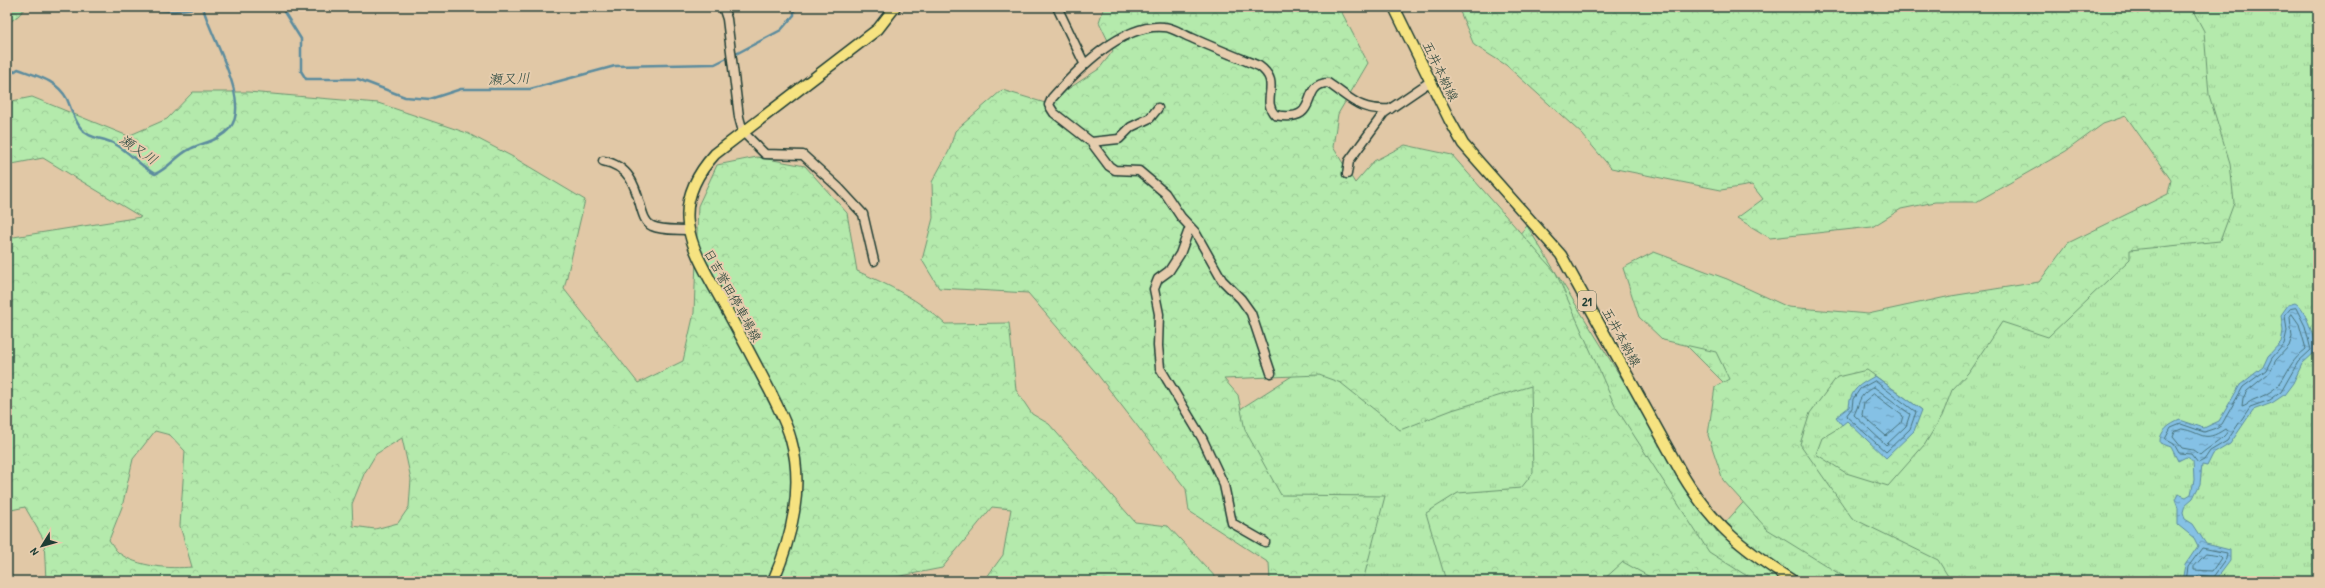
<svg xmlns="http://www.w3.org/2000/svg" width="2325" height="588" font-family="'Patrick Hand','Klee One',sans-serif">
  <defs>
    <pattern id="grass-tufts" width="24" height="20" patternUnits="userSpaceOnUse"><rect width="24" height="20" fill="#b4eaac"/><path d="M3 7l-1-3M5 7V3M7 7l1-3M15 17l-1-3M17 17v-4M19 17l1-3" fill="none" stroke="#9aca95"/></pattern>
    <pattern id="forest-crowns" width="20" height="18" patternUnits="userSpaceOnUse"><rect width="20" height="18" fill="#b4eaac"/><path d="M2 6a3 3 0 1 1 6 0M12 15a3 3 0 1 1 6 0" fill="none" stroke="#9aca95"/></pattern>
    <pattern id="water-ripples" width="26" height="14" patternUnits="userSpaceOnUse"><rect width="26" height="14" fill="#85c1e5"/><path d="M2 4q2-2 4 0t4 0M15 11q2-2 4 0t4 0" fill="none" stroke="#6c9eba"/></pattern>
  </defs>
  <rect width="100%" height="100%" fill="#e1c8a6"/>
  <filter id="ink" filterUnits="userSpaceOnUse"><feTurbulence type="fractalNoise" baseFrequency=".025" numOctaves="2"/><feDisplacementMap in="SourceGraphic" scale="8" xChannelSelector="R" yChannelSelector="G"/><feConvolveMatrix kernelMatrix="1 2 1 2 8 2 1 2 1" color-interpolation-filters="sRGB"/></filter>
  <g filter="url(#ink)">
    <path fill="url(#grass-tufts)" stroke="#6a9470" d="M2155 7H2318V581H1295L1215 425 1358 334 1479 278 1527 226 1717 532 1757 487 1743 402 1650 309 1802 333 2064 288 2204 201Z"/>
    <path fill="url(#forest-crowns)" stroke="#6a9470" fill-rule="evenodd" d="M7 7H26L18 16 7 24Z
      M1104 7H1339L1368 63 1338 114 1333 147 1355 183 1374 161 1405 145 1452 155 1556 273 1615 406 1709 552 1755 581H1657L1623 562 1602 581H1446L1426 513 1458 493 1521 488 1533 473 1531 386 1452 410 1400 430 1341 383 1319 375 1224 379 1238 395 1245 430 1281 495 1385 496 1363 581H1270L1269 563 1189 511 1186 489 1098 375 1028 293 939 288 922 260 933 218 932 182 949 151 955 131 1002 90 1052 105 1065 91 1099 69 1113 51 1099 22Z
      M1458 7H2191L2204 31 2209 95 2230 163 2234 203 2220 241 2130 250V259L2048 337 2002 322 1968 373 1952 390 1942 416 1925 444 1888 486 1846 473 1816 454 1822 438 1837 429 1846 421 1922 410 1867 370 1837 377 1810 413 1800 444 1852 518 1938 560 1951 581H1851L1767 529 1723 480 1708 435 1715 387 1729 379 1716 352 1663 340 1639 317 1623 268 1654 252 1727 279 1788 307 1868 314 1951 296 2039 282 2068 243 2168 194 2171 180 2126 116 2103 124 2066 151 1976 202H1935L1901 209 1872 227 1770 238 1737 218 1763 199 1752 185 1721 190 1611 168 1582 134 1506 65 1474 45Z
      M193 92H248L378 103 467 133 513 157 585 200 564 289 638 383 683 361 694 313 698 206 717 165 757 157 805 166 847 213 857 271C889 285 920 300 945 324L1009 323 1016 390 1032 414 1049 424 1135 522 1168 526 1219 581H984L1003 555 1011 509 992 507 942 568 891 578 889 581H46L44 540 25 507 7 511V238L141 217 43 158 7 165V102L32 97 128 136 167 119ZM155 431 170 435 185 451 180 526 192 567C170 569 137 567 119 553 115 550 112 544 109 540L122 507 133 459ZM402 438 411 479 409 507 398 523 375 529 353 526 352 504 364 474 376 454Z"/>
    <path fill="url(#water-ripples)" stroke="#5c8c9e" d="M2295 303C2306 308 2316 342 2315 352L2302 364 2293 383 2284 395 2272 403 2253 410 2230 444 2213 454 2207 466 2202 465 2200 484 2193 498 2185 505 2183 512 2185 519 2193 524 2206 544 2230 550V561L2215 581 2204 578 2182 581 2185 565 2198 546 2194 538 2178 525V508L2175 500 2178 494 2186 497 2191 494 2194 480 2193 461 2186 457 2178 461 2171 447 2160 443C2159 431 2170 424 2180 420L2204 428 2219 421 2240 385 2263 367 2268 356 2281 342 2283 331 2281 315 2288 305Z
      M1875 376 1922 410 1914 431 1886 458 1847 421 1842 425 1836 417 1849 407C1850 389 1861 384 1875 376Z"/>
    <g fill="none" stroke-linecap="round" stroke-linejoin="round">
      <path stroke="#48727b" stroke-width="1" d="M2296 308 2305 326 2311 350 2298 362 2281 392 2270 400 2250 407 2227 441 2210 451 2204 460 2198 463 2191 454 2179 453 2174 444 2165 439 2171 428 2181 424 2204 432 2216 428 2222 424 2243 387 2266 370 2272 358 2284 344 2287 331 2285 315 2290 309Z
        M2292 314 2299 324 2306 349C2279 370 2292 386 2253 400 2249 402 2246 405 2242 406L2243 398 2247 391 2269 373 2276 360 2289 346 2292 337 2290 317Z
        M1875 381 1916 412 1910 429 1886 452 1846 416 1852 408 1853 399 1860 389Z
        M1874 387 1910 414 1906 426 1886 445 1854 415C1861 401 1857 396 1874 387Z
        M1874 394 1903 416 1901 423 1886 436 1862 415 1864 402Z
        M2182 429C2202 432 2203 444 2225 429L2228 431C2222 441 2208 447 2200 455L2193 450 2182 448 2173 437 2175 432Z
        M2206 554 2219 556 2221 558 2212 571 2194 570V567Z
        M2186 581 2188 567 2202 548 2227 553 2226 559 2213 577 2199 575 2195 581"/>
      <path stroke="#5c8c9e" stroke-width="2.5" d="M281 7 301 39V71L306 79H358L405 97 430 99 461 89H530L615 66 715 64 729 57
        M131 8 174 11 202 7
        M734 55 781 30 794 15V7
        M7 83 11 74 18 69C37 76 57 80 67 99 71 108 74 119 80 127 88 139 101 137 113 143 129 151 140 166 155 174 169 168 177 155 190 149 204 142 219 141 230 128 252 101 209 35 203 7"/>
      <defs>
        <path id="minor" d="M723 7 727 19 739 117 743 132 765 154 803 155 839 188 863 214 874 261
          M1057 7 1084 63
          M1091 142 1119 139 1131 127 1150 118 1158 108
          M603 161C646 169 634 218 652 226 662 231 678 229 689 230
          M1347 174 1349 161 1384 113 1431 81
          M1190 227 1180 254 1169 271 1158 279 1154 289 1159 314 1158 346 1160 368 1202 438 1224 485 1232 523 1265 542
          M1271 373 1251 313 1241 299 1222 280 1195 232 1181 217 1165 193 1139 171 1115 170 1109 166 1091 142 1054 113 1049 105 1052 98C1077 70 1122 23 1164 27 1173 27 1183 35 1192 38 1214 48 1237 57 1259 66 1283 83 1260 99 1275 115 1323 124 1298 84 1328 83 1352 99 1359 111 1390 109"/>
        <path id="major" d="M1394 7 1449 119 1463 144 1561 255 1682 474C1713 526 1743 549 1793 581
          M773 581C792 538 804 486 791 440 787 424 779 410 772 395 757 366 741 336 725 307 695 252 663 211 715 154L878 29 895 7"/>
      </defs>
      <use href="#minor" stroke="#1f3d34" stroke-width="11"/>
      <use href="#major" stroke="#1f3d34" stroke-width="13"/>
      <use href="#minor" stroke="#e6cdae" stroke-width="8"/>
      <use href="#major" stroke="#f6e381" stroke-width="10"/>
    </g>
  </g>
  <g text-anchor="middle" dominant-baseline="central" stroke-width="4" stroke-linejoin="round" paint-order="stroke">
    <rect fill="#e6cdae" stroke="#5b6859" stroke-width="1" x="1578" y="291" width="18" height="20" rx="3"/>
    <g font-size="12" font-weight="bold" fill="#1f3d34">
      <text x="1587" y="301">21</text>
    </g>
    <g font-size="13" fill="#1f3d34" stroke="#e6cdae">
      <text transform="translate(1441 71) rotate(64)">五井本納線</text>
      <text transform="translate(733 295) rotate(61)">日吉誉田停車場線</text>
      <text transform="translate(1622 337) rotate(61)">五井本納線</text>
    </g>
    <g font-size="14" font-style="italic" fill="#24443d" stroke="#e6cdae">
      <text transform="translate(509 78) rotate(-2)">瀬又川</text>
      <text transform="translate(139 149) rotate(34)">瀬又川</text>
    </g>
  </g>
  <rect width="2325" height="588" fill="none" stroke="#e6cdae" stroke-width="24"/>
  <rect x="12" y="12" width="2301" height="564" fill="none" stroke="#1f3d34" stroke-width="1.5" filter="url(#ink)"/>
  <g transform="translate(42 546) rotate(233)" stroke="#e6cdae" stroke-width="3" paint-order="stroke">
  <path d="M0-3L7 15L0 10L-7 15Z" fill="#1f3d34"/>
  <text y="-6" font-size="11" font-weight="bold" text-anchor="middle" fill="#1f3d34">N</text>
  </g>
</svg>
